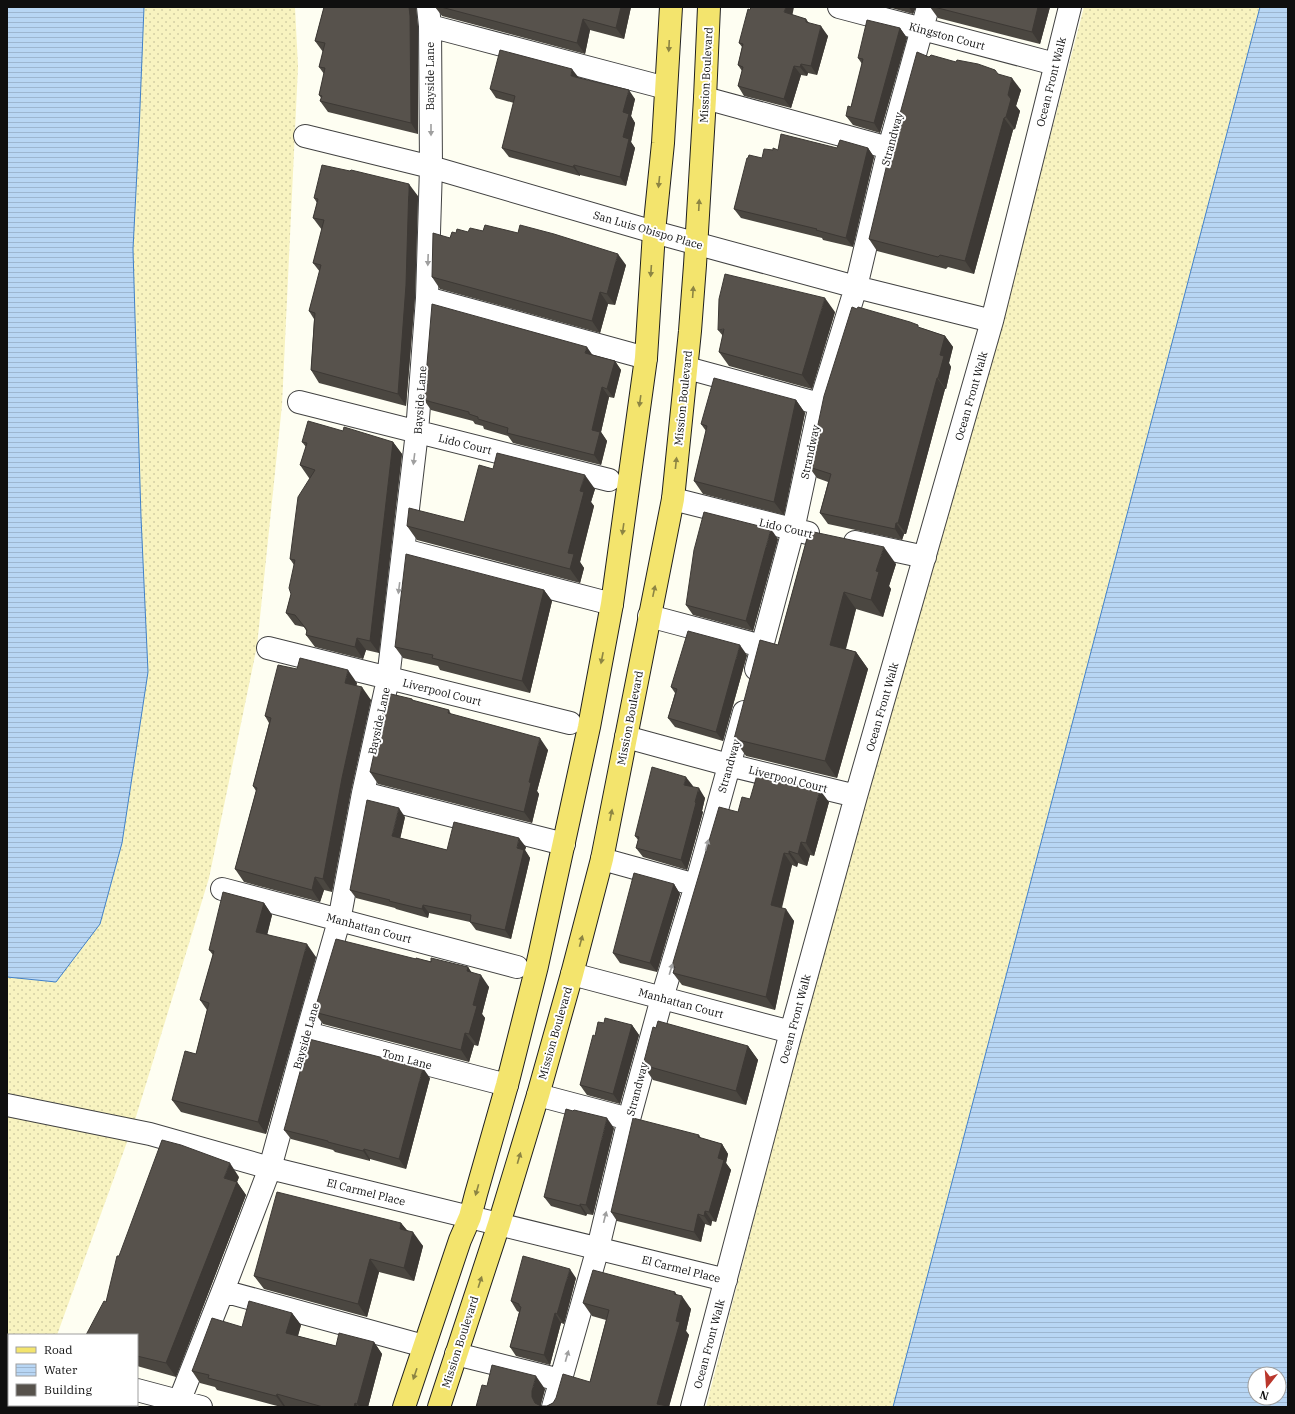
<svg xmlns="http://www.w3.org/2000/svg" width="1295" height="1414" font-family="'IBM Plex Serif',serif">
  <defs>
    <pattern id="sand-dots" width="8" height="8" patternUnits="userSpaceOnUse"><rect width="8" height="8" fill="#f8f3c0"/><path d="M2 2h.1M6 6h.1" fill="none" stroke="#d3cfa4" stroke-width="1.8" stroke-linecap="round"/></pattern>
    <pattern id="water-rules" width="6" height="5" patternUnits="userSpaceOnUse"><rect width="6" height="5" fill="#b8d6f4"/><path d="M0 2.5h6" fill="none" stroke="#9db6d0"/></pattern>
  </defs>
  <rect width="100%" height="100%" fill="#fefef2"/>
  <path fill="url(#sand-dots)" d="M118 7H295L298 67 282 405 257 646 209 878 135 1120 57 1335H9V1405H31L30 1407H7V977L56 982 145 637Z
    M1084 7H1260L893 1407H706L803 1026 1009 294Z"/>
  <path fill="url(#water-rules)" stroke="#4281c8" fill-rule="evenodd" d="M7 7H144L139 132 133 249 141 517 148 672 122 843 100 924 56 982 7 977Z
    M1260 7H1288V1407H893ZM1255 1374H1279V1398H1255Z"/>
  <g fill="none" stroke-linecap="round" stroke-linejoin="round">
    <defs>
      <path id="minor" d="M839 7 1055 64
        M430 26 666 88
        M705 98 889 148
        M305 136 431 167 654 232 856 287 992 321
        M427 298 646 358
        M687 368 820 404
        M299 402 609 480
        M673 499 808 533
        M855 542 925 557
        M404 550 612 604
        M649 616 762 646
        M268 648 570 723
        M756 669 793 530 820 404 856 287 889 148 928 7
        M626 737 729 765 856 796
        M363 793 564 844
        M602 859 696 885
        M222 889 517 967
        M572 974 791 1032
        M307 1033 507 1085
        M538 1095 629 1119
        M7 1105 150 1134 270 1168 726 1280
        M223 1291 424 1346
        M456 1354 560 1380
        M137 1390 201 1407
        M177 1407 226 1283 270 1168 307 1033 339 921 363 793 388 679 417 432 427 298 431 167 430 26 428 7
        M553 1407 598 1248 629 1119 662 998 696 885 744 712
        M692 1407 791 1032 856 796 992 321 1070 7"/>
      <path id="major" d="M404 1407 460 1240 470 1217 476 1194 507 1085 537 966 589 727 612 604 646 358 654 232 663 143 671 7
        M439 1407 499 1224 538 1095 572 974 602 859 673 499 690 331 695 265 705 98 709 7"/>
    </defs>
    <use href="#minor" stroke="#424242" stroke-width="24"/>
    <use href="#major" stroke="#202020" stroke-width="24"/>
    <use href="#minor" stroke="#fff" stroke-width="22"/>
    <use href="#major" stroke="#f3e46d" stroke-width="22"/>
  </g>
  <path fill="#4b4741" d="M324 7H416L418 27V134L328 112 320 101 321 98 319 95 324 74 319 67 323 52 315 41Z
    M435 7H631L624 39 590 30 585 54 442 16Z
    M888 7H916L913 14Z
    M930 7H1050L1040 44 938 18Z
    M750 10 792 15 806 19 809 23 828 36 817 75 808 73 807 76 801 75 791 108 744 96 738 86 742 71 738 65 742 47 739 43Z
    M900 28 907 38 880 133 853 125 846 116 851 107 862 64 858 58Z
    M929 57 998 74 1021 90 1016 106 1020 111 1015 129 1013 130 974 274 948 267 946 269 877 251 869 239Z
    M578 77 635 99 631 116 635 123 631 142 635 148 626 186 580 175V176L509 157 502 148 514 103 496 98 490 89Z
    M837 148H868L874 157 853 247 823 240 822 238 741 218 734 209 748 158H762L778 150Z
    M418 196 415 297 406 406 319 383 311 370 314 319 309 311 320 272 313 263 322 230 313 218 317 203 314 198Z
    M483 231 626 265 615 305 608 304 600 333 440 289 432 277 450 238 456 233Z
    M835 312 812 389 729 366 719 352 723 336 718 330Z
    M921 328 945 336 953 347 949 363 951 367 946 389H945L906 534H904L902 540 828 524 820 513 828 482 817 478 809 467Z
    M592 355 615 361 621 370 614 398 609 397 601 432 607 441 601 465 513 443 508 436 484 429 483 426 475 424 473 421 431 410 424 400Z
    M796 400 805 413 784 515 703 494 694 481 706 431 701 424Z
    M343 431 393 442 402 454 379 653 366 650 363 659 315 647 306 635 307 632 304 627 295 625 286 613 291 594 294 565 290 559 310 478H309L300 465 306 447 302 442Z
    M493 469 595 489 591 502 594 506 580 562 584 568 580 583 417 540 407 526 464 522Z
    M809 531 896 564 889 586 891 589 883 617 856 609 846 649 856 652 868 669 837 778 746 756 734 739 778 645Z
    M778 539 753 631 693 615 686 605Z
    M544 590 552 601 530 693 440 670 438 666 403 658 395 647Z
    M747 655 723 741 675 727 668 718 675 693 671 687Z
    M297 669 357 683 356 686 371 700 351 791 332 892 324 890 320 902 244 882 235 869 256 791 253 786 269 723 265 716Z
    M412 699 413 701 449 710 451 714 548 750 537 791 539 794 532 823 378 784 370 772Z
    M693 786V787L705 798 702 811 703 812 687 870 643 857 636 848 638 840 635 836Z
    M750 799 829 802 814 856 810 855 807 866 798 863 797 867 792 865 782 908 794 921 775 1010 682 985 673 973 674 969 672 966 738 812Z
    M405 817 400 838 447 850 526 847 525 850 530 858 511 939 476 930 470 922 429 913 428 918 396 909 395 908 356 898 350 890Z
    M674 884 680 894 657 972 620 963 613 953Z
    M264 903 272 915 267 934 316 957 266 1134 181 1112 172 1100 196 1054 207 1010 200 1000 213 955 209 950Z
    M416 959 468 967 471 972 489 987 482 1014 485 1018 478 1046 474 1045 469 1062 323 1024 314 1012Z
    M604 1023 632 1025 639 1035 620 1104 587 1095 580 1085 595 1036Z
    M748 1046 758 1060 746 1105 653 1080 643 1065Z
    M430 1078 406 1169 370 1159V1161L335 1152 333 1150 291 1139 284 1130Z
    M614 1128 593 1215 587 1214 586 1216 551 1206 544 1197Z
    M699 1135 701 1138 722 1144 728 1154 726 1163 731 1170 716 1222 712 1221 711 1226 705 1224 701 1242 617 1221 611 1212Z
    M239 1177 237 1182 246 1195 176 1377 137 1366V1335L106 1302 119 1256Z
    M401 1223 407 1230 423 1246 414 1281 379 1272 367 1317 264 1289 254 1276Z
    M576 1278 564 1324 561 1323 550 1365 516 1356 510 1347 519 1312 517 1311 511 1301Z
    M677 1295 691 1309 686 1331 689 1335 669 1406 476 1407 487 1386 545 1389 541 1404V1406H547L590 1382 606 1320 592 1316 583 1303Z
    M292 1313 301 1325 298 1336 336 1346 374 1342 382 1354 368 1407H287L285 1406V1407H281L217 1390 215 1387 200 1383 192 1371Z"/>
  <path fill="#3d3935" d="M409 7H416L418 27V134L411 123Z
    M621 7H631L624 39 616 28Z
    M786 7H794L791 22 784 12Z
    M909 7H916L913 14Z
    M1038 7H1050L1040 44 1032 32Z
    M583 19 590 30 585 54 577 43Z
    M821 26 828 36 817 75 811 66Z
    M900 28 907 38 880 133 874 123Z
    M801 64 808 73 807 76 800 67Z
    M794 66 801 75 791 108 784 99Z
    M572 69 579 78 571 76Z
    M1012 78 1021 90 1016 106 1020 111 1015 129 1006 117 1008 95Z
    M629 90 635 99 631 116 635 123 631 142 635 148 626 186 620 177 623 137V112Z
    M1004 118 1013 130 974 274 965 261Z
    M868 148 874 157 853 247 846 238Z
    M574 165 580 175V176L573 167Z
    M409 184 418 196 415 297 406 406 398 394Z
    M618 254 626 265 615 305 607 294Z
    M600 292 608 304 600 333 592 321Z
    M825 298 835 312 812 389 802 375Z
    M945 336 953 347 949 363 951 367 946 389 938 378 940 355Z
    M587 347 594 357 585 353Z
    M615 361 621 370 614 398 607 389Z
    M937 378 945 389 906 534 898 523Z
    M602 387 609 397 601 432 607 441 601 465 594 455 592 430Z
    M796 400 805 413 784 515 774 502Z
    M393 442 402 454 379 653 370 641Z
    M585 475 595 489 591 502 594 506 580 562 584 568 580 583 570 569 568 553 580 491Z
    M896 523 904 534 902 540 895 529Z
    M771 529 778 539 753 631 746 621Z
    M884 547 896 564 889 586 891 589 883 617 871 600 876 571Z
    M544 590 552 601 530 693 522 681Z
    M844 592 856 609 842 662 830 645Z
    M357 638 366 650 363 659 355 647Z
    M740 645 747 655 723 741 716 732Z
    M856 652 868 669 837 778 825 761Z
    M348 670 357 683 354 695 345 683Z
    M362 687 371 700 351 791 332 892 323 879 342 778Z
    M540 738 548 750 537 791 539 794 532 823 524 812 529 782Z
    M686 777 693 786 691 794 684 785Z
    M699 788 705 798 702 811 703 812 687 870 681 860Z
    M820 790 829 802 814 856 806 843Z
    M399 808 405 817 399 844 392 836Z
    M519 838 526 847 525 850 530 858 511 939 505 930 517 848Z
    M801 842 810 855 807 866 798 854Z
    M789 851 798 863 797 867 789 854Z
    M784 853 792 865 779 917 771 905Z
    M315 877 324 890 320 902 312 890Z
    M674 884 680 894 657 972 650 963Z
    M264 903 272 915 265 944 256 932Z
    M423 905 429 913 428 918 422 909Z
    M786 909 794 921 775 1010 766 997Z
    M307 944 316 957 266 1134 258 1122Z
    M468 967 476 979 467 971Z
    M481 975 489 987 482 1014 485 1018 478 1046 469 1034 473 1005Z
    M632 1025 639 1035 620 1104 613 1094Z
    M465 1033 474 1045 469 1062 461 1050Z
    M748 1046 758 1060 746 1105 736 1091Z
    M423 1068 430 1078 406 1169 399 1159Z
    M607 1118 614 1128 593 1215 586 1205Z
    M722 1144 728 1154 726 1163 731 1170 716 1222 709 1212 718 1158Z
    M364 1149 370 1159V1161L363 1151Z
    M230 1163 239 1177 237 1182 246 1195 176 1377 166 1363 224 1178Z
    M580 1204 587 1214 586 1216 580 1206Z
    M705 1211 712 1221 711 1226 704 1216Z
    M698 1214 705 1224 701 1242 694 1232Z
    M401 1223 411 1236 400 1229Z
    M413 1232 423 1246 414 1281 404 1268Z
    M370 1259 379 1272 367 1317 358 1304Z
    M570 1269 576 1278 564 1324 557 1314Z
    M675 1292 681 1301 682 1296 691 1309 686 1331 689 1335 669 1407 657 1404 676 1321 674 1294Z
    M292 1313 301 1325 295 1345 286 1333Z
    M555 1313 561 1323 550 1365 544 1355Z
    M374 1342 382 1354 368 1407H360L357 1404Z
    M536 1376 545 1389 541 1404V1407L535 1403 532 1397V1391Z
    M277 1394 285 1406V1407H284L276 1396Z
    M355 1403 358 1407H354Z"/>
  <path fill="#57524c" stroke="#3d3935" d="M324 7H409L410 16 411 123 320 101 322 96 319 95 325 68 319 67 325 43 315 41Z
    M441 7H621L616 28 583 19 577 43Z
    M751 7H786L784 12 806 19V22L821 26 811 66 801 64 800 67 794 66 784 99 738 86 743 67 738 65 743 44 739 43 748 9 750 10Z
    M934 7H1038L1032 32Z
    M867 20 900 28 874 123 846 116 848 106 851 107 863 59 858 58Z
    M500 50 572 69 571 76 629 90 623 112 629 114 623 137 629 139 620 177 574 165 573 167 502 148 515 96 490 89Z
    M917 52 929 57 931 55 956 62 957 60 978 64 995 70 998 74 1012 78 1008 95 1011 99 1006 117 1004 118 965 261 940 255 938 257 869 239 893 139Z
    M781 134 837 148 840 140 868 148 846 238 816 230 817 229 734 209 747 158H748L749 155 762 158 764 149 773 150V148L778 150Z
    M322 165 350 171 351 170 409 184 406 285 398 394 311 370 315 313 309 311 321 265 313 263 324 220 313 218 318 199 314 198Z
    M485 225 518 233 520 225 554 234 618 254 607 294 600 292 592 321 432 277 433 233 450 238 452 232 456 233 457 229 468 232 470 228 483 231Z
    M725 274 825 298 802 375 719 352 724 329 718 330 719 299Z
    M432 304 587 347 585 353 615 361 607 389 602 387 592 430 600 432 594 455 507 433 508 428 478 419V417L469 414V412L424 400Z
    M852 307 857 309 858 307 910 322 918 325V327L945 336 940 355 944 356 938 378H937L898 523H896L895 529 820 513 831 474 809 467 824 396Z
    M714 378 796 400 774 502 694 481 707 426 701 424Z
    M308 421 343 431 344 427 393 442 370 641 357 638 355 647 306 635 307 630 295 615 286 613 291 594 289 588 295 560 290 559 298 497 315 470 300 465 307 443 302 442Z
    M497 453 585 475 580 491 584 492 568 553 574 554 570 569 407 526 409 508 464 522 479 465 493 469Z
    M704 512 771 529 746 621 686 605 694 550Z
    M809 531 884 547 876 571 879 572 871 600 844 592 830 645 856 652 825 761 734 739 760 640 778 645Z
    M406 554 544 590 522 681 432 658 433 655 395 647Z
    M688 631 740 645 716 732 668 718 677 689 671 687Z
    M300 658 348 670 345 683 362 687 342 778 323 879 315 877 312 890 235 869 257 788 253 786 271 718 265 716 278 665 297 669Z
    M387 694 390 695 391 694 412 699V700L449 710 448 713 540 738 529 782 531 783 524 812 370 772Z
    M652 767 686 777 684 785 699 788 695 802 696 803 681 860 636 848 639 837 635 836Z
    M757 775 820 790 806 843 801 842 798 854 789 851V854L784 853 771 905 786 909 766 997 673 973 675 967 672 966 719 807 738 812 742 797 750 799Z
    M367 800 399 808 392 836 447 850 454 822 519 838 517 848 524 850 505 930 470 922 471 915 423 905 422 909 389 901 390 900 350 890Z
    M634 873 674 884 650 963 613 953Z
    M223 892 264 903 256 932 307 944 258 1122 172 1100 185 1051 196 1054 209 1003 200 1000 214 951 209 950Z
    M336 939 416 959V958L431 962V958L468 967 467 971 481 975 473 1005 477 1006 469 1034 465 1033 461 1050 314 1012Z
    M605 1018 632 1025 613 1094 580 1085 593 1035 595 1036 598 1022 604 1023Z
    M658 1021 748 1046 736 1091 643 1065 653 1027 656 1028Z
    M309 1039 423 1068 399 1159 364 1149 363 1151 328 1142V1141L284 1130Z
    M566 1109 573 1111 574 1110 607 1118 586 1205 580 1204V1206L544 1197Z
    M633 1118 699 1135 698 1137 722 1144 718 1158 724 1160 709 1212 705 1211 704 1216 698 1214 694 1232 611 1212Z
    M162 1140 181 1145 230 1163 224 1178 237 1182 166 1363 137 1356V1335H86L104 1301 106 1302 117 1256H119Z
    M277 1192 401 1223 400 1229 413 1232 404 1268 370 1259 358 1304 254 1276Z
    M523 1256 570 1269 557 1314 555 1313 544 1355 510 1347 521 1307 519 1306V1304L511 1301Z
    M593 1270 675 1292 674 1294 682 1296 676 1321 680 1322 657 1404 673 1407H476L482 1385 487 1386 492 1365 536 1376 532 1391V1397L535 1403 541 1406H547L553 1403 556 1398 563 1374 590 1382 609 1310 583 1303Z
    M249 1301 292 1313 286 1333 336 1346 339 1333 374 1342 357 1404 355 1403 354 1407H323L277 1394 276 1396 238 1386 208 1378 209 1375 192 1371 212 1318 242 1327Z
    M70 1405H131L138 1407H70Z"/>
  <defs><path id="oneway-solid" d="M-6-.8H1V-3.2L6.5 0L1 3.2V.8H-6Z"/></defs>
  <g fill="#8c8443">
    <use href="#oneway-solid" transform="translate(669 46) rotate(93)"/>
    <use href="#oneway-solid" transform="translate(659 182) rotate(96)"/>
    <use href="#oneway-solid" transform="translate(699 205) rotate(-87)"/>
    <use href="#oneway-solid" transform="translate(651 271) rotate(94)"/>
    <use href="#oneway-solid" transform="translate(693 292) rotate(-86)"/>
    <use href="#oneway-solid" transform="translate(640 401) rotate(98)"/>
    <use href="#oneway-solid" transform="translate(676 463) rotate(-84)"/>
    <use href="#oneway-solid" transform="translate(623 529) rotate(98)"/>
    <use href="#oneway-solid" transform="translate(654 591) rotate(-78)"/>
    <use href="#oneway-solid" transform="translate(602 658) rotate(101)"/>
    <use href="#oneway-solid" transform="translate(611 815) rotate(-79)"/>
    <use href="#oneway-solid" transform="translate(581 941) rotate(-75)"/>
    <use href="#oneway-solid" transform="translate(519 1158) rotate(-74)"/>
    <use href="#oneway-solid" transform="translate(477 1190) rotate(106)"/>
    <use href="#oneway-solid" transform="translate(480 1282) rotate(-72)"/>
    <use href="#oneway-solid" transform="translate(415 1374) rotate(109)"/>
  </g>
  <g fill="#9f9f9f">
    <use href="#oneway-solid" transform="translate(431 130) rotate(90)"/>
    <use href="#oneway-solid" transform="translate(428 260) rotate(92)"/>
    <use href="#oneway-solid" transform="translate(414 459) rotate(97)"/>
    <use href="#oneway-solid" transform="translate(399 588) rotate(97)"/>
    <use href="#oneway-solid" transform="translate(707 845) rotate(-75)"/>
    <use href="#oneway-solid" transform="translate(671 969) rotate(-73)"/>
    <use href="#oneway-solid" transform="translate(605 1217) rotate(-76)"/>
    <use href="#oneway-solid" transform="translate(567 1356) rotate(-74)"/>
  </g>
  <g text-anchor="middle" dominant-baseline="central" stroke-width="4" stroke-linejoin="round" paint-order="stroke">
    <g font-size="11" fill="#0f0f0f" stroke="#fff">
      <text transform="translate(947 36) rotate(15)">Kingston Court</text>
      <text transform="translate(706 75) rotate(-87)">Mission Boulevard</text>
      <text transform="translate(430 76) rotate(-90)">Bayside Lane</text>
      <text transform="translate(1051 82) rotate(-76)">Ocean Front Walk</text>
      <text transform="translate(892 139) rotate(-75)">Strandway</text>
      <text transform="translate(648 230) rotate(16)">San Luis Obispo Place</text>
      <text transform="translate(971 396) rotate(-74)">Ocean Front Walk</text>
      <text transform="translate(683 398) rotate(-84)">Mission Boulevard</text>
      <text transform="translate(420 400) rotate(-86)">Bayside Lane</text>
      <text transform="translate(465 444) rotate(14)">Lido Court</text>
      <text transform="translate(810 452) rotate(-78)">Strandway</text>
      <text transform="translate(786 528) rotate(13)">Lido Court</text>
      <text transform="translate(442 692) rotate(14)">Liverpool Court</text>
      <text transform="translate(882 707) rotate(-74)">Ocean Front Walk</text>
      <text transform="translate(630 718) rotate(-79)">Mission Boulevard</text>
      <text transform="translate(379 721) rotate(-78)">Bayside Lane</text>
      <text transform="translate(729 766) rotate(-74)">Strandway</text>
      <text transform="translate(788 779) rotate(14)">Liverpool Court</text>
      <text transform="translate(369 928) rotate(15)">Manhattan Court</text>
      <text transform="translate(681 1003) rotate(15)">Manhattan Court</text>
      <text transform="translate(795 1019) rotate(-75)">Ocean Front Walk</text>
      <text transform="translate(555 1033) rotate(-74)">Mission Boulevard</text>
      <text transform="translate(306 1036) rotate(-74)">Bayside Lane</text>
      <text transform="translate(407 1059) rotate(15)">Tom Lane</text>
      <text transform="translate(637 1089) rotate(-75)">Strandway</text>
      <text transform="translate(366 1192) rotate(14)">El Carmel Place</text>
      <text transform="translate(681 1269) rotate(14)">El Carmel Place</text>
      <text transform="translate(460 1342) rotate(-72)">Mission Boulevard</text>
      <text transform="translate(709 1344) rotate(-75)">Ocean Front Walk</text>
    </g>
  </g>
  <rect width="1295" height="1414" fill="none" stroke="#0f0f0f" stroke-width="16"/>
  <rect x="8" y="1334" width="130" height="72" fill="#ffffff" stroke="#9f9f9f"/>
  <rect x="16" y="1347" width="20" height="6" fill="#f3e46d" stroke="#9f9f9f"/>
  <text x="44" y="1354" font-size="12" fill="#0f0f0f">Road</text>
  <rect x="16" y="1364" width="20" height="12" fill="url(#water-rules)" stroke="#9f9f9f"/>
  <text x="44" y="1374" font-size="12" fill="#0f0f0f">Water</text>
  <rect x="16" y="1384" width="20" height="12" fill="#57524c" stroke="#9f9f9f"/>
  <text x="44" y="1394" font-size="12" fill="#0f0f0f">Building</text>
  <g transform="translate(1267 1386) rotate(197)"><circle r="19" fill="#ffffff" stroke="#9f9f9f"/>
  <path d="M0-3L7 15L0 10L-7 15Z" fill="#ba372c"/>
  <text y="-6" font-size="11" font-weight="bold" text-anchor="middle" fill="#0f0f0f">N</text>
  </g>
</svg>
